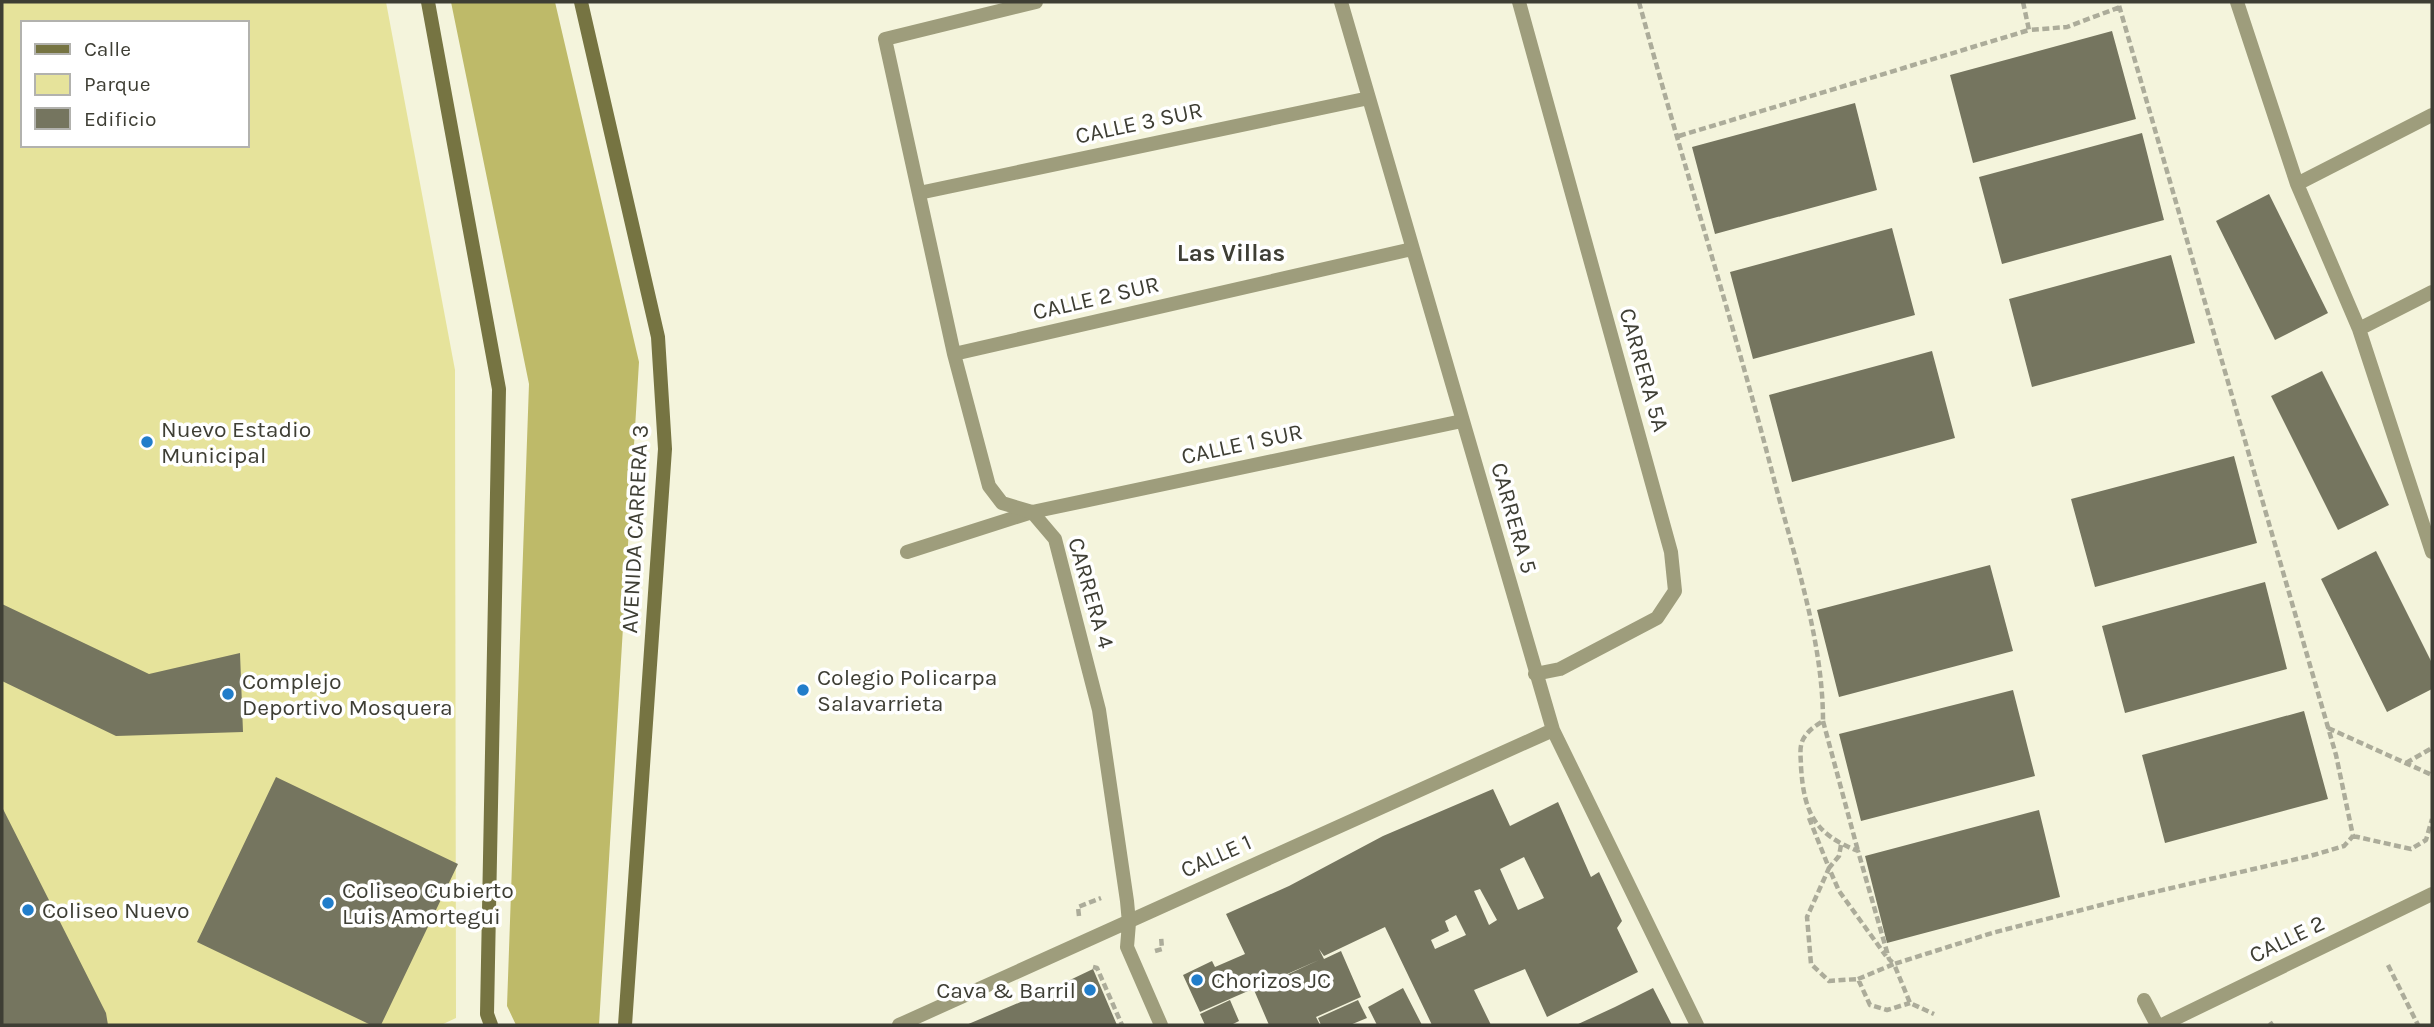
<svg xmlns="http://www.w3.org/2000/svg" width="2434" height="1027" font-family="Karla,sans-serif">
  <rect width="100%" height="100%" fill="#f4f4dc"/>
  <path fill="#e6e39b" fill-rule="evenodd" d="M2 2H386L455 370 456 1018 441 1025H2ZM23 23H247V145H23Z"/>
  <path fill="#beba69" d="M451 2H555L639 362 599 1025H516L507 1006 529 384Z"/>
  <path fill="#75755f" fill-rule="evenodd" d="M2112 31 2136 119 1973 163 1950 75Z
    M1855 103 1877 190 1715 234 1692 147Z
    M2142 133 2164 220 2002 264 1979 177Z
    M2269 194 2328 313 2275 340 2216 221Z
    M1892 228 1915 315 1753 359 1730 272Z
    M2171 255 2195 343 2032 387 2009 299Z
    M1932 351 1955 438 1792 482 1769 395Z
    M2322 371 2389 505 2338 530 2271 396Z
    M2234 456 2257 543 2095 587 2071 499Z
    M2376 551 2432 663V689L2387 712 2321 579Z
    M1990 565 2013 651 1839 697 1817 610Z
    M2265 582 2287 669 2125 713 2102 626Z
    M2 604 149 674 240 653 243 732 116 736 2 681Z
    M2013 690 2035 776 1861 821 1839 734Z
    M2304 711 2328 799 2165 843 2142 755Z
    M276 777 458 864 381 1025H371L197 942Z
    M1493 789 1510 826 1558 802 1591 877 1599 872 1622 921 1617 928 1638 972 1547 1017 1525 969 1474 990 1491 1025H1432L1385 927 1324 956 1319 949 1324 959 1341 951 1361 997 1316 1017 1320 1025H1269L1254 990 1319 960 1200 1012 1183 975 1212 961 1215 967 1245 954 1226 914 1289 886 1383 836ZM1524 857 1544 898 1518 910 1500 869ZM1480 889 1497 920 1489 925 1474 891ZM1456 915 1466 935 1435 949 1431 940 1449 931 1445 921Z
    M2 807 106 1013 108 1025H2Z
    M2039 810 2060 897 1887 943 1865 856Z
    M1093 969 1117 1025H966L1049 990Z
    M1403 988 1422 1025H1377L1368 1007Z
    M1653 988 1672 1025H1576L1615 1007Z
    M1230 1000 1239 1021 1231 1025H1205L1200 1014Z
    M1358 1000 1367 1018 1350 1025H1321L1318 1018Z"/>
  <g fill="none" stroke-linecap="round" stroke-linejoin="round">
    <path stroke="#acac9a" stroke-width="4.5" stroke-dasharray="7 3.5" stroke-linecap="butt" d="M1639 2C1683 164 1734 324 1776 487 1796 562 1823 643 1823 721 1817 725 1810 729 1806 735 1798 744 1801 756 1801 767 1804 812 1814 834 1858 851L1889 959 1894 964 1992 933 2124 899 2310 856 2344 846 2353 836 2336 755 2118 2
      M2023 2 2029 30 2067 27 2120 7
      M1679 136 2029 30
      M1823 721 1858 851
      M2328 728 2432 775
      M2406 763 2432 748
      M1809 818 1829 868 1807 917 1811 964 1829 981 1858 979 1870 1005 1887 1010 1910 1003
      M2353 836 2411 849 2426 840 2432 819
      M1841 845 1839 856 1829 868 1839 891 1886 956
      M1079 916 1078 907 1101 898
      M1155 951 1162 949 1161 936
      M2388 965 2418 1025
      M1093 967 1097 968 1122 1025
      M1858 979 1894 964 1910 1003 1934 1014
      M2270 1022 2272 1025"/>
    <path stroke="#9e9d7c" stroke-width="14" d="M2237 2 2297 184 2359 329 2432 552
      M2297 184 2432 115
      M2359 329 2432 292
      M907 552 1032 512
      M2144 1000 2157 1025"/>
    <path stroke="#9e9d7c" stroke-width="14" d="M1036 2 885 39 954 354 989 486 1002 503 1032 512 1055 539 1099 710 1127 901 1129 923 1127 947 1161 1025
      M1341 2 1553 730 1697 1025
      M1519 2 1671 552 1675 591 1657 618 1560 669 1535 674
      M919 193 1369 98
      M954 354 1412 249
      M1032 512 1462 421
      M899 1025 1553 730
      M2162 1025 2432 894"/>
    <path stroke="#767442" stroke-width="14" d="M428 2 499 389 487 1014 491 1025
      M581 2 658 337 665 449 625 1025"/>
  </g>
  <g fill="#217dca" stroke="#fff" stroke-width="2.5">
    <circle cx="147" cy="442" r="7"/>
    <circle cx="803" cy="690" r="7"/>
    <circle cx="228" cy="694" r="7"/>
    <circle cx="328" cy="903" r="7"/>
    <circle cx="28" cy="910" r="7"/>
    <circle cx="1197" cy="980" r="7"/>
    <circle cx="1090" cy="990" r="7"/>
  </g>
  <g text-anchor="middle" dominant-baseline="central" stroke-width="7" stroke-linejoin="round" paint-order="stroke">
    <g font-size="23" fill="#3e3e34" stroke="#fff">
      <text transform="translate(1139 123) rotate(-12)">CALLE 3 SUR</text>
      <text transform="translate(1096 298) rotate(-13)">CALLE 2 SUR</text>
      <text transform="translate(1644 370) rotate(74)">CARRERA 5A</text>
      <text transform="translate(1242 444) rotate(-12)">CALLE 1 SUR</text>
      <text transform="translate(1514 518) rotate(74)">CARRERA 5</text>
      <text transform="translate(635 529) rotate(-87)">AVENIDA CARRERA 3</text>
      <text transform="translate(1091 593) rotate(74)">CARRERA 4</text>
      <text transform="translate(1216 856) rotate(-24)">CALLE 1</text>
      <text transform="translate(2287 939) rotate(-26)">CALLE 2</text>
    </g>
    <g font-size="23" fill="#3e3e34" stroke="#fff" text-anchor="start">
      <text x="161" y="429">Nuevo Estadio<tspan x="161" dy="26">Municipal</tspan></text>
      <text x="817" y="677">Colegio Policarpa<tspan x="817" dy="26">Salavarrieta</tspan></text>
      <text x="242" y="681">Complejo<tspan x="242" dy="26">Deportivo Mosquera</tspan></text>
      <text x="342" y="890">Coliseo Cubierto<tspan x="342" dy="26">Luis Amortegui</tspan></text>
      <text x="42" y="910">Coliseo Nuevo</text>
      <text x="1211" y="980">Chorizos JC</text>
      <text x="1076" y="990" text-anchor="end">Cava &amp; Barril</text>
    </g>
    <g font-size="24" font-weight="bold" fill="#3e3e34" stroke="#fff">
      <text x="1231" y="253">Las Villas</text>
    </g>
  </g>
  <rect width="2434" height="1027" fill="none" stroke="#3e3e34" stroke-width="7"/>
  <rect x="21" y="21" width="228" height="126" fill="#ffffff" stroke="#b2b2ae" stroke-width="2"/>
  <rect x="35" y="44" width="35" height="10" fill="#767442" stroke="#b2b2ae" stroke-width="2"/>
  <text x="84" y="56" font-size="21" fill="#3e3e34">Calle</text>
  <rect x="35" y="74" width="35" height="21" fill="#e6e39b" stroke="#b2b2ae" stroke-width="2"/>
  <text x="84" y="91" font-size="21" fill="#3e3e34">Parque</text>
  <rect x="35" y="108" width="35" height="21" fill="#75755f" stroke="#b2b2ae" stroke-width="2"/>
  <text x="84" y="126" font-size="21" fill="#3e3e34">Edificio</text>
</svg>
